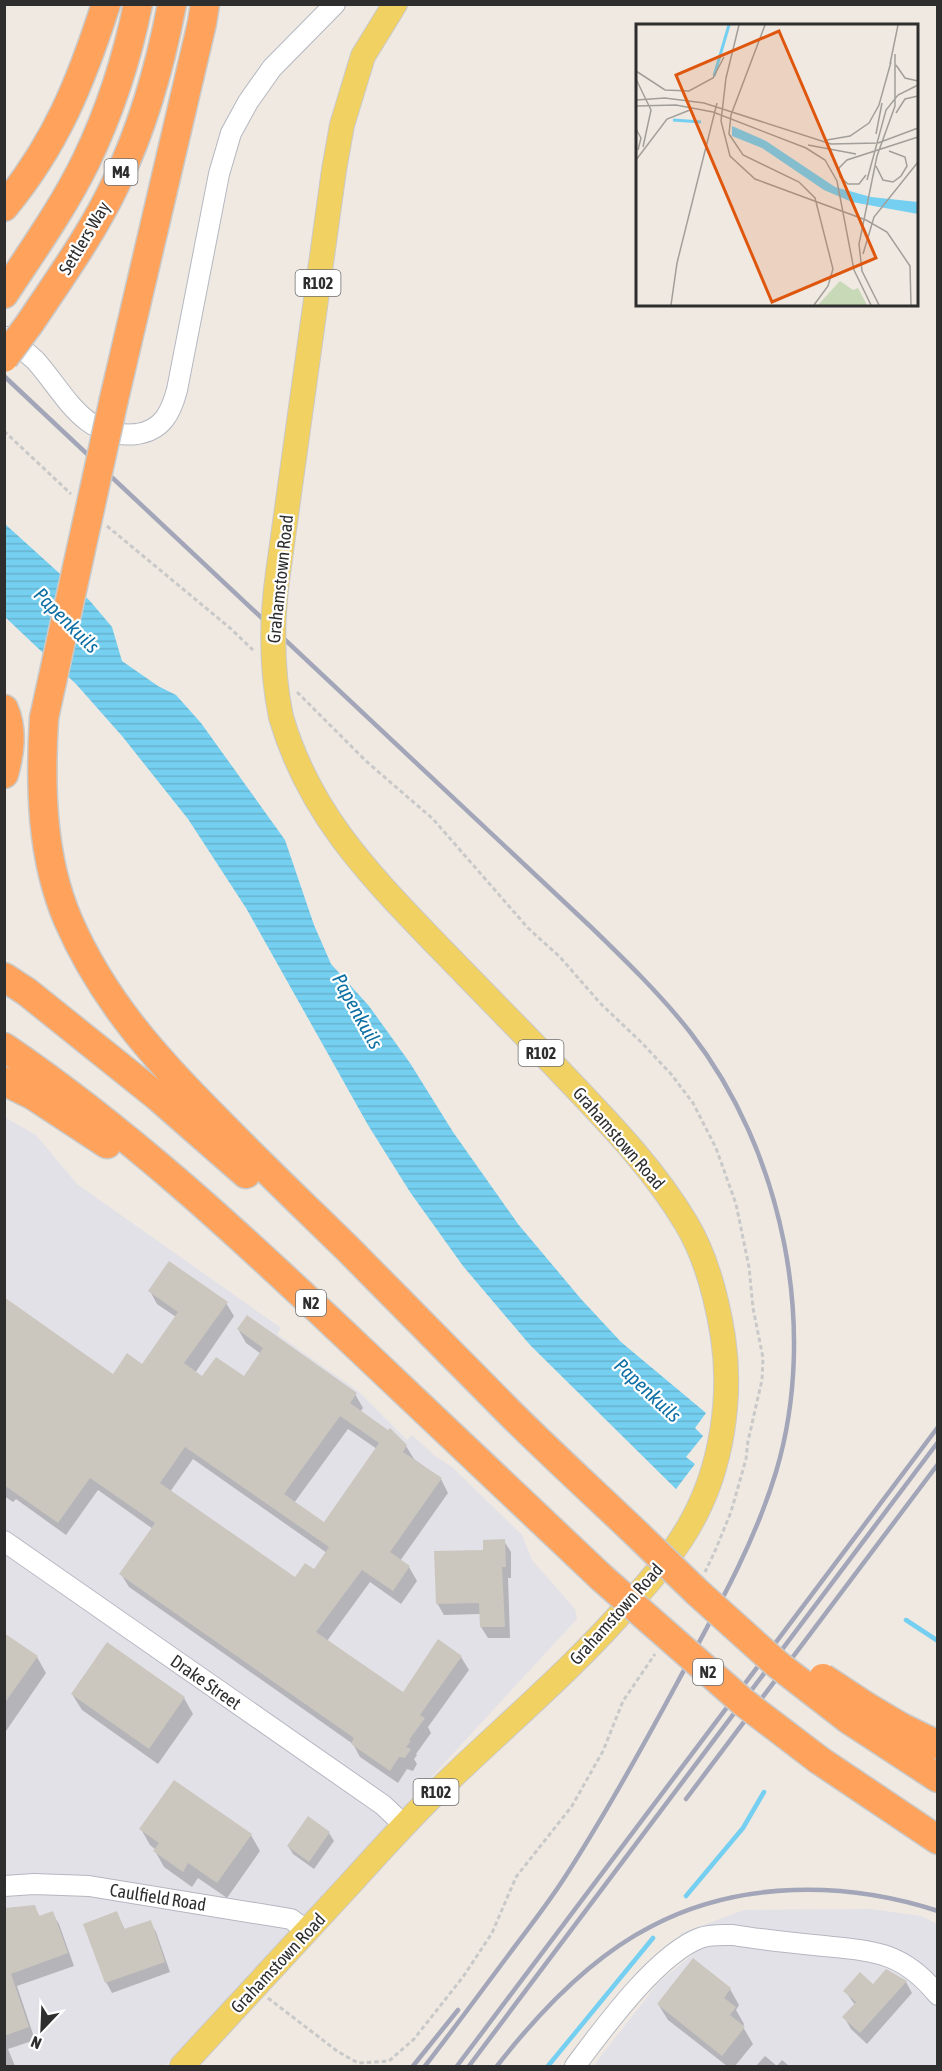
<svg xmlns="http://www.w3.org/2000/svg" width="942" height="2071" font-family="'Asap Condensed',sans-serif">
  <defs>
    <pattern id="water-rules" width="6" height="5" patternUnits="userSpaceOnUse" patternTransform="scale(1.5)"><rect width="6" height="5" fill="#75cff0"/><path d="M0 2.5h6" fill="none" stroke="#66b2ce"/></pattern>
  </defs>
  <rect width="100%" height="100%" fill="#efe9e1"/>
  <path fill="#e3e1e8" d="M4 1117 36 1135 77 1184 281 1328 277 1334 358 1391 407 1440 412 1435 435 1456 452 1467 522 1535 532 1560 575 1609 577 1619 165 2066H5Z
    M871 1909 921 1916 937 1924V2066H593L659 1982 698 1950 679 1934 744 1910Z"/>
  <path fill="url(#water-rules)" d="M5 524 90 601 112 627 122 661 158 686 176 695 201 723 285 840 314 925 331 964 369 1006 410 1063 453 1132 518 1224 581 1299 621 1342 706 1413 695 1428 703 1436 686 1457 695 1464 676 1489 530 1345 463 1266 410 1192 368 1125 246 908 188 819 122 736 76 684 5 617Z"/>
  <path fill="#0003" fill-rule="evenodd" d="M150 1291 226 1303 234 1316 195 1373 203 1378H244L261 1354 246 1343 238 1329 355 1394 363 1408 360 1412 406 1446 414 1459 441 1479 448 1493 400 1561 409 1567 417 1581 401 1604 370 1582 327 1641 403 1694 461 1657 469 1670 428 1727 431 1733 416 1754 417 1755 414 1759 417 1764 413 1771 407 1769 398 1783 360 1757 353 1744 129 1587 121 1574 153 1529 98 1490 66 1535 16 1499 13 1502 4 1496V1299L114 1376 142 1366 176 1317 157 1304ZM348 1429 377 1449 324 1524 294 1503ZM193 1459 327 1553 315 1571 296 1580 170 1492Z
    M504 1541 511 1552V1578H508L510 1638H488L481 1627V1614L444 1615 437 1603 485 1551Z
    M4 1635 37 1657 46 1673 6 1731Z
    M72 1694 184 1698 193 1714 158 1764 82 1710Z
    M141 1829 251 1835 260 1851 227 1898 198 1878 192 1887 164 1867 155 1851 156 1850 150 1845Z
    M329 1833 334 1841 314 1869 293 1854 288 1846Z
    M34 1907 40 1917 52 1913 59 1924 74 1966 17 1986 35 2040 8 2049 15 2066H4V1909Z
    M117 1913 125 1930 150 1922 156 1932 170 1972 112 1993 106 1982Z
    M693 1960 730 1989 739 2005 736 2010 744 2024 743 2027 753 2044 735 2066H727L668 2020 658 2004Z
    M906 1982 912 1993 867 2044 851 2029 844 2017 855 2005 845 1991Z
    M765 2056 777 2066 782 2060 789 2066H756Z"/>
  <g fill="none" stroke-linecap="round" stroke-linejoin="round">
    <path stroke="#75cff0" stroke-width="4.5" d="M906 1620 938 1641
      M686 1896 743 1828 764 1792
      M548 2066 653 1938"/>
  </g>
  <path fill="#cbc7bf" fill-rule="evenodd" d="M169 1261 228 1302 184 1363 202 1376 216 1357 244 1376 263 1348 237 1329 247 1315 357 1393 350 1403 388 1430 390 1428 407 1445 403 1452 442 1478 390 1552 410 1566 393 1591 362 1570 316 1632 403 1692 438 1639 462 1656 420 1715 425 1718 409 1740 411 1741 406 1747 411 1749 405 1758 399 1757 390 1771 351 1744 354 1738 119 1574 155 1523 90 1478 58 1523 4 1485V1297L113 1374 127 1353 142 1364 178 1312 148 1291ZM340 1416 379 1443 324 1522 284 1494ZM185 1447 329 1547 314 1569 305 1563 295 1577 160 1483Z
    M505 1539 506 1567H502L505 1627H480L479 1603 436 1604 434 1551 483 1550V1540Z
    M4 1633 38 1656 4 1704Z
    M107 1642 185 1697 149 1749 71 1694Z
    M174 1780 252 1834 217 1883 188 1863 183 1872 153 1851 159 1843 139 1829Z
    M308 1816 330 1832 309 1862 287 1846Z
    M35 1905 39 1916 53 1911 68 1953 11 1974 29 2027 4 2036V1908Z
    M117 1911 124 1929 151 1920 165 1962 105 1983 83 1924Z
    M693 1958 731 1988 724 1998 736 2007 730 2015 745 2027 722 2056 657 2004Z
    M886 1969 907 1981 860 2033 842 2017 856 2002 843 1991 860 1972 873 1984Z"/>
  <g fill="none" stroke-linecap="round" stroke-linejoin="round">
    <defs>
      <path id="minor" d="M7 337C16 344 26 352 35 360 65 393 83 440 137 434 163 430 171 412 177 390L219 174 231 133 248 102 272 68 335 4
        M4 1541 383 1805 404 1825
        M4 1886 34 1884 89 1886 291 1919 307 1931
        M575 2066C603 2029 656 1955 700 1938 711 1934 722 1935 733 1935 763 1940 793 1943 824 1946 875 1951 903 1952 938 1995"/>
      <path id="major" d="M278 573 334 170 342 125 363 56 395 4
        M182 2066C238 2005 294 1944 351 1883 382 1849 412 1815 446 1783 507 1724 574 1668 630 1603 653 1578 676 1551 692 1521 722 1467 732 1397 723 1337 717 1299 706 1256 686 1223 651 1164 601 1115 554 1065 516 1026 478 987 440 948 371 876 310 816 281 717"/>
      <path id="highway" d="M4 207C56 144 81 82 106 4
        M4 294C33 250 63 208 86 161 110 111 127 59 138 4
        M30 323C60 278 93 232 116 183 144 125 160 67 172 4
        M114 399 202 23 205 4
        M4 709C13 730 10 752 4 774
        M44 718C40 785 41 857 68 920 103 1001 157 1060 218 1121 261 1165 305 1207 349 1250 402 1303 454 1357 508 1411 550 1453 594 1493 637 1534
        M4 977 27 992 158 1097 246 1174
        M4 1047C126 1130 234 1230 341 1331 428 1414 515 1496 602 1578
        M4 1081 34 1096 107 1144
        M864 1705 901 1727 938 1745
        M848 1719 938 1778
        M819 1760 938 1840"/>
    </defs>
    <use href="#minor" stroke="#b4b7c1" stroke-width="22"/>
    <use href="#major" stroke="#c9c9c9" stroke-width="26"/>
    <use href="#highway" stroke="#c9c9c9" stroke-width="31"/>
    <path stroke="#c9c9c9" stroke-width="3" stroke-dasharray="4.5 3" stroke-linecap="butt" d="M4 431 71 494
      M107 526 230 628 253 650
      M297 692 367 762 433 819 528 928 560 957 600 1003 641 1042 671 1074 693 1103 716 1148 736 1204 749 1267 753 1308 763 1358 762 1380 748 1441 746 1459 731 1512 715 1551 705 1572
      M268 1998 337 2051 358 2063 389 2061 414 2039 463 1977 492 1933 516 1877 572 1806 603 1751 623 1701 655 1654"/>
    <use href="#minor" stroke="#fff" stroke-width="20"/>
    <use href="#major" stroke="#f2d163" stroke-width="24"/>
    <use href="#highway" stroke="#ffa35c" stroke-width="28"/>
    <path stroke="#a3a6b8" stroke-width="4.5" d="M4 376 592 928C626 961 661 995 690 1032 783 1151 819 1328 776 1472 753 1548 713 1616 676 1685 641 1750 605 1815 565 1877 547 1905 527 1930 507 1957 480 1993 453 2030 425 2066
      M686 1799 938 1464
      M413 2066 458 2010
      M457 2066 938 1427
      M469 2066 938 1442
      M497 2066C539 2012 591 1957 652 1926 739 1880 846 1881 938 1911"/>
    <defs>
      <path id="major-bridge" d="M278 573C271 622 271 668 281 717"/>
      <path id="highway-bridge" d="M4 358 30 323
        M44 718 114 399
        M637 1534 697 1592 777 1664 848 1719
        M602 1578 743 1702 819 1760
        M823 1678 864 1705"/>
    </defs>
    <use href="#major-bridge" stroke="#c9c9c9" stroke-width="26" stroke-linecap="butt"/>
    <use href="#highway-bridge" stroke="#c9c9c9" stroke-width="31" stroke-linecap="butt"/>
    <use href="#major-bridge" stroke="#f2d163" stroke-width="24"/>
    <use href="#highway-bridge" stroke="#ffa35c" stroke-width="28"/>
  </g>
  <g text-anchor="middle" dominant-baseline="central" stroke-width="4.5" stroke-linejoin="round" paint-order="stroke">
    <g fill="#fff" stroke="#6d6d6d" stroke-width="1.5">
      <rect x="104.5" y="159" width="33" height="26" rx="4.5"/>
      <rect x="295.5" y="270" width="45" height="26" rx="4.5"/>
      <rect x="518.5" y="1040" width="45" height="26" rx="4.5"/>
      <rect x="296" y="1290" width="30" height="26" rx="4.5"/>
      <rect x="693" y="1659" width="30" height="26" rx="4.5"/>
      <rect x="413.5" y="1779" width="45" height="26" rx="4.5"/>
    </g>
    <g font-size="16" font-weight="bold" fill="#2e2e2e">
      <text x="121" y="172">M4</text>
      <text x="318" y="283">R102</text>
      <text x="541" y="1053">R102</text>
      <text x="311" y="1303">N2</text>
      <text x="708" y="1672">N2</text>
      <text x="436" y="1792">R102</text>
    </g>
    <g font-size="18" fill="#2e2e2e" stroke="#fff">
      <text transform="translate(84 238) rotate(-59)">Settlers Way</text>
      <text transform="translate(280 579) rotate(-84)">Grahamstown Road</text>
      <text transform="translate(619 1138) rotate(49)">Grahamstown Road</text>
      <text transform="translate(616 1614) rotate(-48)">Grahamstown Road</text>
      <text transform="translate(206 1682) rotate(35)">Drake Street</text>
      <text transform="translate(158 1897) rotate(9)">Caulfield Road</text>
      <text transform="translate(278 1963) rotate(-47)">Grahamstown Road</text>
    </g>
    <g font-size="20" font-style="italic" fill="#0d6fa3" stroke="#fff">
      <text transform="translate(67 620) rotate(45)">Papenkuils</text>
      <text transform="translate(358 1011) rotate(61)">Papenkuils</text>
      <text transform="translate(648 1390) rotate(43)">Papenkuils</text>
    </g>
  </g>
  <g transform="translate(636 24)">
    <rect width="282" height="282" fill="#efe9e1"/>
    <path d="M204 257 217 266 222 264 231 281H182Z" fill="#c8d9b8"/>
    <path d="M96 102 130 117 199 163 235 173 282 178V190L216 178 188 166 126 124 96 112Z" fill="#75cff0"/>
    <path fill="none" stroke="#75cff0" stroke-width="3" d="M78 52 93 1M37 96 65 98"/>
    <path fill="none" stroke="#a29e99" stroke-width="1.5" d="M103 1 90 54 85 97 94 132 119 155 230 196 251 208 274 242 275 281M129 1 95 91 93 110 107 131 163 158 179 174 197 245 192 262 178 281M254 40 262 1M260 41 269 54 282 57M0 47 29 66 53 67 77 54 88 33M0 55 15 86 7 123M0 76 29 74 68 79 195 120 242 119 282 104M0 82 40 81 77 88 170 124 189 136 201 157 218 246 235 281M260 89 269 75 282 72M0 105 5 114 2 126M240 110 246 79M191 116 214 112 233 99 243 81 255 38M172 121 220 130M0 136 31 95 54 86M240 142 247 156 257 158 265 152 271 142 269 133 253 127M230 151 223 160H212L204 153 203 144 211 136 282 113M231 156 250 86 262 71 282 61M227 230 238 193 282 138M35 281 41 239 81 79M243 281 226 247 223 220 241 132 259 82V30"/>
    <path fill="#df570e" fill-opacity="0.15" stroke="#df570e" stroke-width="3" d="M143 7 240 234 136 278 40 51Z"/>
    <rect width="282" height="282" fill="none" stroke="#2e2e2e" stroke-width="3"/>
  </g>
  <rect width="942" height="2071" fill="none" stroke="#2e2e2e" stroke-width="12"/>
  <g transform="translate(42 2029) rotate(203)" stroke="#ffffff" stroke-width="4.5" paint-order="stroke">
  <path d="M0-4.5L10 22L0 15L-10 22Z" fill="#2e2e2e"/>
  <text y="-9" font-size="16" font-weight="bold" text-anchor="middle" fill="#2e2e2e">N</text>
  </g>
</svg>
